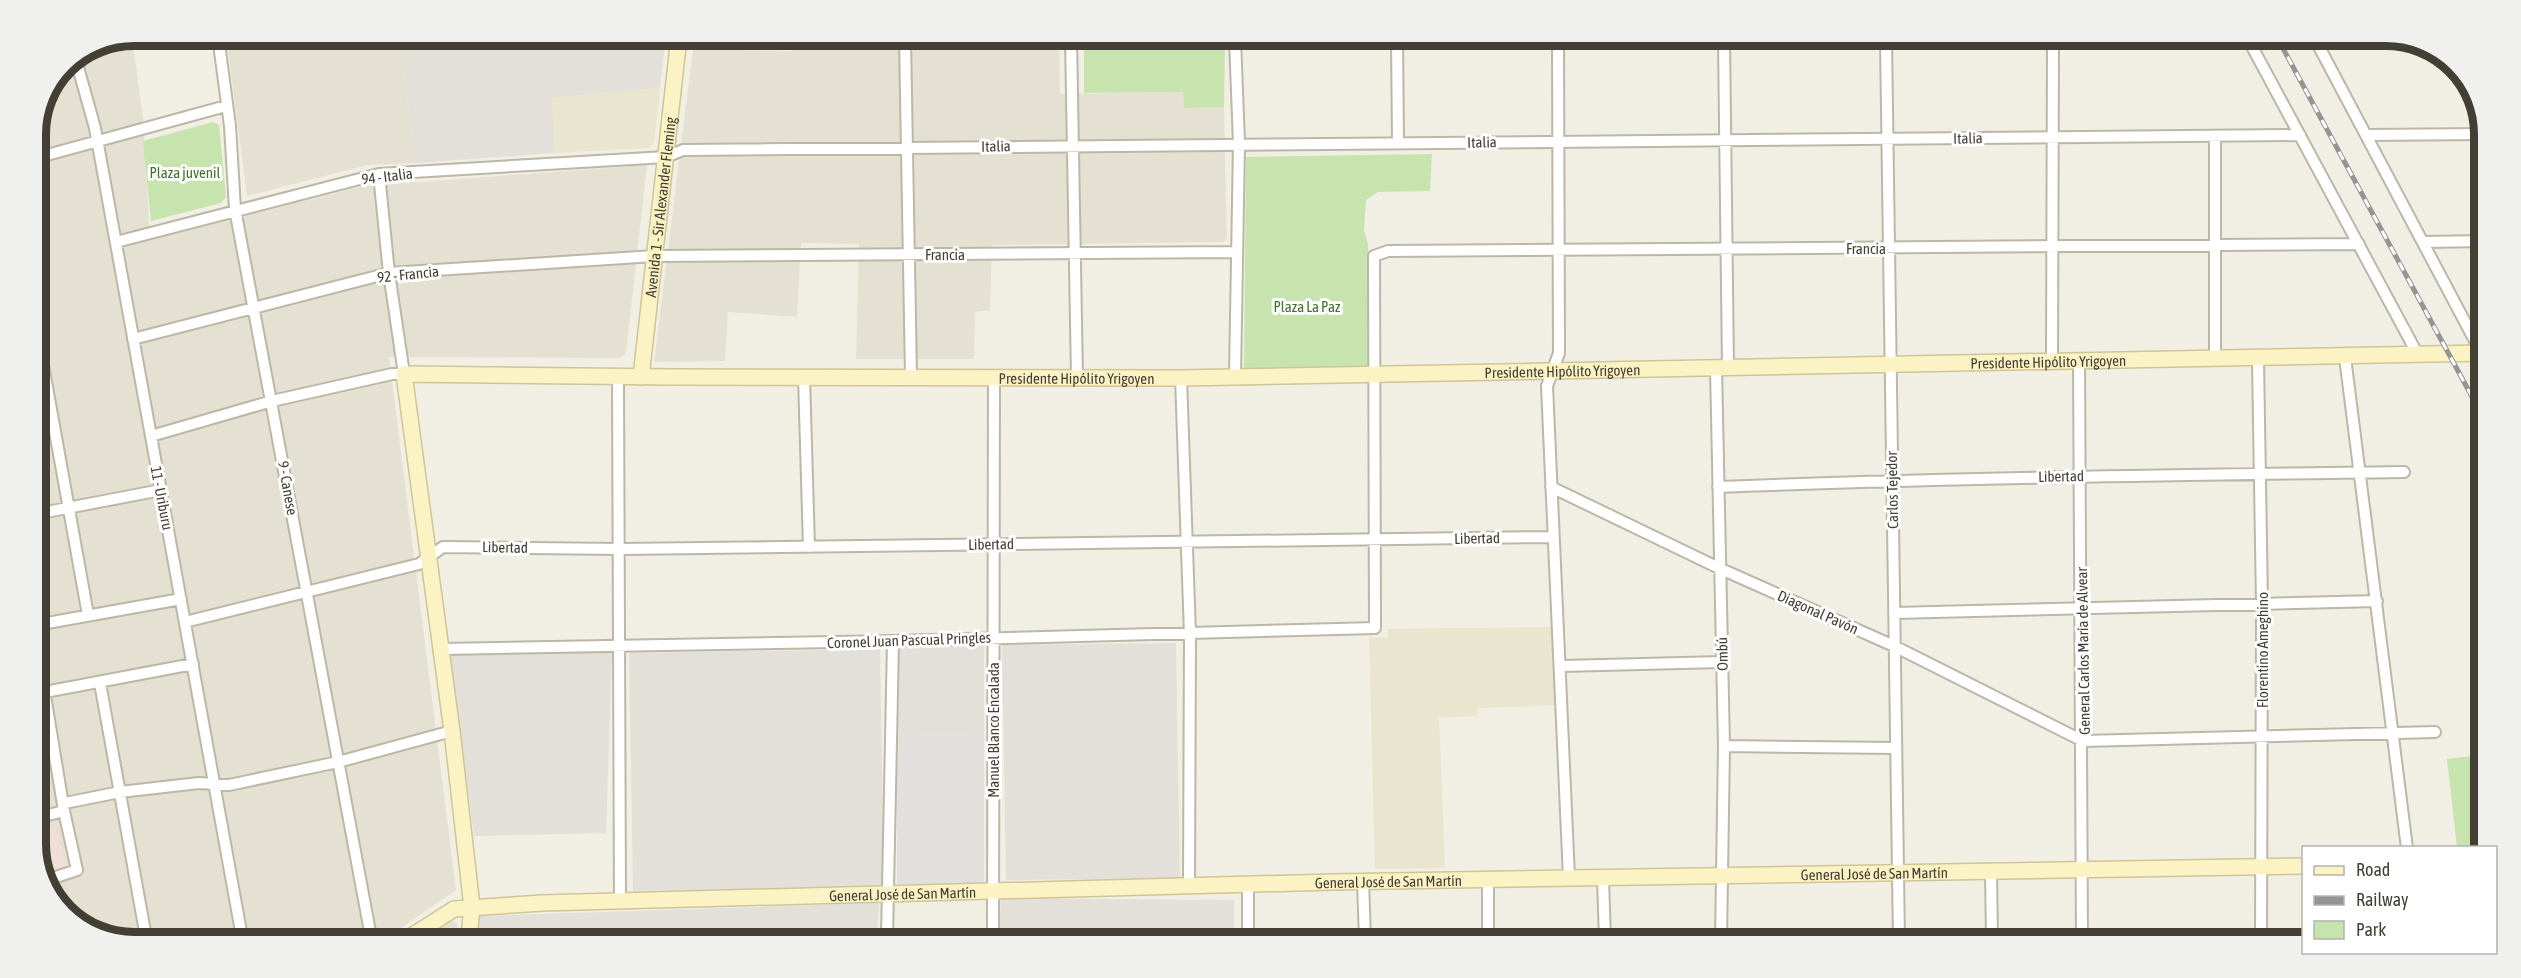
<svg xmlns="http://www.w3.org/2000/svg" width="2521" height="978" font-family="'Asap Condensed',sans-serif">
  <rect width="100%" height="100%" fill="#f1eee4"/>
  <path fill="#e5e1d2" d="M226 36 399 37 416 163 368 165 247 196Z
    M132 37 143 118 150 239 364 186 647 165 626 353 621 358 389 357 456 890 388 937H103L56 903 36 850V129L65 65Z
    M792 38H1059L1060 94 1184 92V108L1224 107 1227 239 1223 242 992 245 990 310 975 312 974 359H856L859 244 801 243 797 317 728 312 725 361 654 362 693 49 792 51Z
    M447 919 458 923 455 937H421Z"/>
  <path fill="#e3e0d9" d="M399 37H666L660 88 552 98 555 153 416 163Z
    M1176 643 1180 878 1006 880 1002 645Z
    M898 644 984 645V735L897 734Z
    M880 649 884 887 633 891 629 653Z
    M612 651 606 833 474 836 450 655Z
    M1001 898 1234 900V939H999Z
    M879 903 877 938H474L479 916Z"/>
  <path fill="#eae5cf" d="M660 88 654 143 649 148 555 153 552 98Z
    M1553 627 1556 705 1478 708 1477 716 1439 718 1445 868 1375 869 1369 637 1388 638V629Z"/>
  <path fill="#f2ded8" d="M55 826 66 867 45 872 36 850V830Z"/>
  <path fill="#c7e4ae" d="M1084 38 1225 39 1224 107 1184 108 1183 92 1084 93Z
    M213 122 219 125 226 197 221 203 151 221 143 141Z
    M1432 154 1430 191 1378 192 1366 200 1364 231 1368 244 1369 368 1244 370 1246 157Z
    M2480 755V847H2457L2447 759Z"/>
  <path fill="#e2e0dc" d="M897 734 984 735V884H897Z"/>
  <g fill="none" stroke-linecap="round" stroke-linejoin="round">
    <defs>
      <path id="street" d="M218 36 230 126 235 209 371 937
        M905 38 911 376
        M1071 38 1077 378
        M1235 39 1239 144 1235 376
        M1397 39 1398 143
        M1558 39 1559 353 1547 386 1569 878
        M679 40 899 38
        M1724 40 1728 368
        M1886 40 1899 941
        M2249 41 2418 355
        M2316 41 2483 356
        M76 60 95 128 242 937
        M2367 135 2485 134
        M36 158 226 106
        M116 242 379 174 666 157 683 150 2300 135
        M2424 242 2484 241
        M36 326 88 615
        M133 339 389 273 655 256 1236 252
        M2345 357 2407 848
        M2215 358V136
        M2258 359 2262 605 2261 942
        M2079 360 2082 941
        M2052 361 2053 41
        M1716 368 1724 746 1721 940
        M618 377 620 901
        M804 377 809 547
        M1181 378 1190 634 1189 886
        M151 436 272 401 392 374H404L389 273 379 174
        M1551 487 1721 569 1894 646 2083 741 2435 732
        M1718 487C1947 478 2175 475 2404 472
        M36 514 161 490
        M1894 613 2377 601
        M185 622 419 564 443 547 620 549 1553 537
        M36 625 181 599
        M36 641 64 811 77 870 47 880
        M442 649 893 641 1375 628 1374 256 1388 251 2359 244
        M1561 666 1722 662
        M100 683 146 937
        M36 705 45 692 193 664
        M1724 746 1896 748
        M65 803 120 792 199 783 229 785 338 762 452 731
        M36 818 64 811
        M1991 871 1992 941
        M1603 878 1605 940
        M1488 879V940
        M1363 881 1365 940
        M1248 884V939
        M887 938 893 641
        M993 939 994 377"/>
      <g id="secondary">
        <path id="s1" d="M641 377 679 37"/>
        <path id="s2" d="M410 937 454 909 542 903 1333 882 2304 866"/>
        <path id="s3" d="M469 937 472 907 452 731 404 374 673 377 1181 378 2483 353"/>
      </g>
    </defs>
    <use href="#street" stroke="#bcb7a7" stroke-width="14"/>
    <use href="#secondary" stroke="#cfc596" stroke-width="18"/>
    <use href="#street" stroke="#fff" stroke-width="10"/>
    <use href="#secondary" stroke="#fcf3c4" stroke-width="15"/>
    <defs>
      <path id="rail" d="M2279 41 2483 417"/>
    </defs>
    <use href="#rail" stroke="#949494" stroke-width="5"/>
    <use href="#rail" stroke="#fff" stroke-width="3" stroke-dasharray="9" stroke-linecap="butt"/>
  </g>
  <g text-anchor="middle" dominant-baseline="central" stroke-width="6" stroke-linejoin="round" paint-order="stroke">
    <g font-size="15" fill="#433f34" stroke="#fff">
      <text transform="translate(1968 138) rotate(-1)">Italia</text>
      <text transform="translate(1482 142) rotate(-1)">Italia</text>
      <text transform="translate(996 146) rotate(-1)">Italia</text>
      <text transform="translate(387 176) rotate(-7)">94 - Italia</text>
      <text stroke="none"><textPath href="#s1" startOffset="171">Avenida 1 - Sir Alexander Fleming</textPath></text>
      <text x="1866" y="248">Francia</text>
      <text x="945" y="254">Francia</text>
      <text transform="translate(408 274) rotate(-6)">92 - Francia</text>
      <text stroke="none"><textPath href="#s3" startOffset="2212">Presidente Hipólito Yrigoyen</textPath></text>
      <text stroke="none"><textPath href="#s3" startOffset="1726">Presidente Hipólito Yrigoyen</textPath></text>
      <text stroke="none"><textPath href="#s3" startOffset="1240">Presidente Hipólito Yrigoyen</textPath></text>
      <text transform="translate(2061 476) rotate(-1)">Libertad</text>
      <text transform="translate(288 488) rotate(80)">9 - Canese</text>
      <text transform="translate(1892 490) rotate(-91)">Carlos Tejedor</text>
      <text transform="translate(162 498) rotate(79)">11 - Uriburu</text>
      <text transform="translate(1477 538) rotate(-1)">Libertad</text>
      <text transform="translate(991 544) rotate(-1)">Libertad</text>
      <text transform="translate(505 547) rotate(1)">Libertad</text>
      <text transform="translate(1818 612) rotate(24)">Diagonal Pavón</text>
      <text transform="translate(909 640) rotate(-2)">Coronel Juan Pascual Pringles</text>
      <text transform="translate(2262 650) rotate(-90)">Florentino Ameghino</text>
      <text transform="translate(2083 651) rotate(-91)">General Carlos María de Alvear</text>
      <text transform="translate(1722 654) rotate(-91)">Ombú</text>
      <text transform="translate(993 730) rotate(-90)">Manuel Blanco Encalada</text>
      <text stroke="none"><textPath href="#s2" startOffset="1473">General José de San Martín</textPath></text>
      <text stroke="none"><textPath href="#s2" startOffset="987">General José de San Martín</textPath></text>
      <text stroke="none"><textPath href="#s2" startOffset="501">General José de San Martín</textPath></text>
    </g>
    <g font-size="15" fill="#3f722b" stroke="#fff">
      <text x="185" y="172">Plaza juvenil</text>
      <text x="1307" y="306">Plaza La Paz</text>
    </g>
  </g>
  <path d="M0 0H2521V978H0ZM134 46H2386A88 88 0 0 1 2474 134V844A88 88 0 0 1 2386 932H134A88 88 0 0 1 46 844V134A88 88 0 0 1 134 46Z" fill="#f0f0ef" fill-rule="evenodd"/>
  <path fill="none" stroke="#433f34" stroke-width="8" d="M134 46H2386A88 88 0 0 1 2474 134V844A88 88 0 0 1 2386 932H134A88 88 0 0 1 46 844V134A88 88 0 0 1 134 46Z"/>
  <rect x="2302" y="846" width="195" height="108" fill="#ffffff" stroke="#b4b2ae" stroke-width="1.5"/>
  <rect x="2314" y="866" width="30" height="9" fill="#fcf3c4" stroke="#b4b2ae" stroke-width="1.5"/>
  <text x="2356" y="876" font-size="18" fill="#433f34">Road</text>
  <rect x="2314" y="896" width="30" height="9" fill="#949494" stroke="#b4b2ae" stroke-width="1.5"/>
  <text x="2356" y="906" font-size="18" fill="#433f34">Railway</text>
  <rect x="2314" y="921" width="30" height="18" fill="#c7e4ae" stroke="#b4b2ae" stroke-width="1.5"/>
  <text x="2356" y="936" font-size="18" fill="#433f34">Park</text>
</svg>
